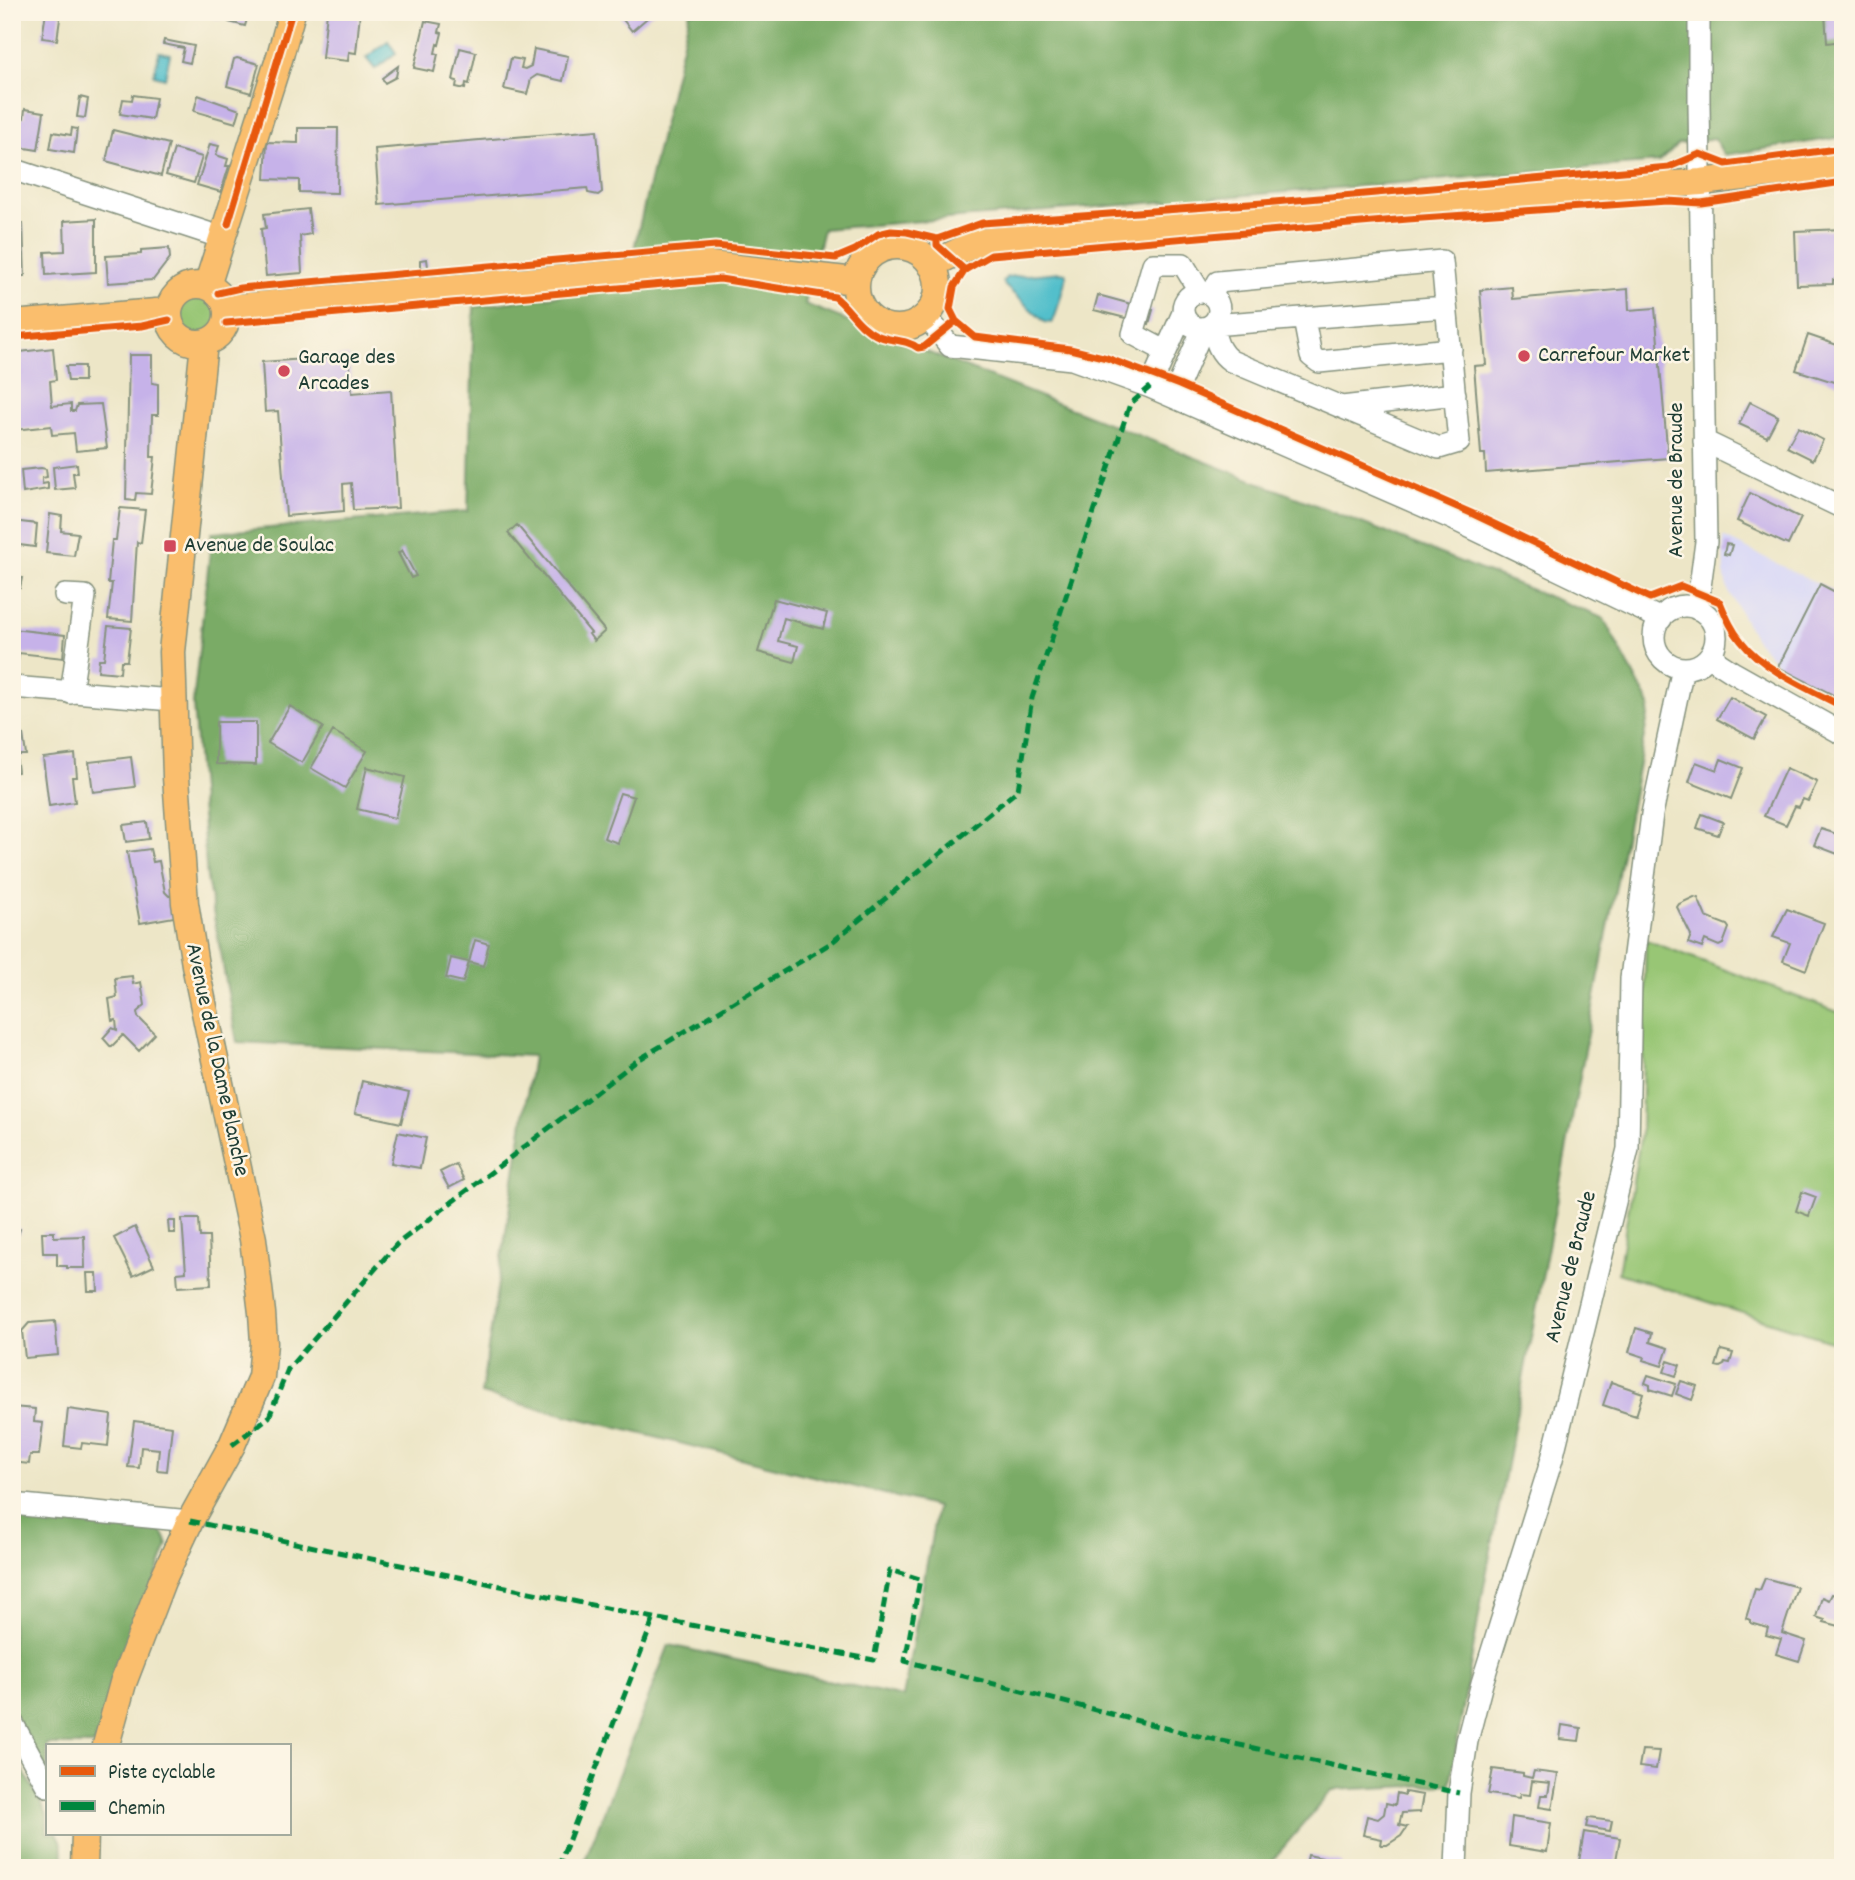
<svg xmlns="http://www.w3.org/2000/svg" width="1855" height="1880" font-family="Dekko,sans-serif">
  <rect width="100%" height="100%" fill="#fcf5e5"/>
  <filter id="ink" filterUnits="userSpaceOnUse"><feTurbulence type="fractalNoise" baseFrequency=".0143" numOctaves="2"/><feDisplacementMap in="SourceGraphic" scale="14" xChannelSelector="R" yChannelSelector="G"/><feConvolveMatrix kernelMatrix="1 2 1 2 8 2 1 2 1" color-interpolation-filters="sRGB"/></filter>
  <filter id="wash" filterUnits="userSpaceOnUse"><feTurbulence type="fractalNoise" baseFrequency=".00686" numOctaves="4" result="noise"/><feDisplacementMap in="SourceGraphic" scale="28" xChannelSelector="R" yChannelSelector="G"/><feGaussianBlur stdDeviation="1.57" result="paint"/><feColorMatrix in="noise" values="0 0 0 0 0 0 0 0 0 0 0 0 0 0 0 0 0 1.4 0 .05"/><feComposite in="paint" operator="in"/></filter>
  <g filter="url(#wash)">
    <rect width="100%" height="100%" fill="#ede6c7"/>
    <path fill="#d7d7f8" d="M1723 537 1843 596V700L1778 667 1776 662 1755 639 1728 590 1724 575Z"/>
    <path fill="#98c674" stroke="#5c8254" stroke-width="2" d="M177 313a21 21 0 1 1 42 0a21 21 0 1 1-42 0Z
      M1646 940 1843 1014V1345L1618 1273 1641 1134Z"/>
    <path fill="#7aab66" stroke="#4c744d" stroke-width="2" d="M690 12H1843V137L1724 155 1714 138 1678 144 1659 162 823 229 805 304 1603 618 1650 705 1483 1592 1450 1784 1332 1790 1266 1868H582L669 1645 903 1697 937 1507 481 1394 533 1056 237 1042 207 878 193 704 212 533 468 511 474 307 639 284 635 244Z
      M12 1509 150 1525C161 1529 164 1533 168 1545L94 1745H47V1773L12 1710Z
      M12 1750 47 1814V1833H57L61 1840 66 1868H12Z"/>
    <path fill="#52bfcb" stroke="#387e80" stroke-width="2" d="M388 41 396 53 375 69 366 58Z
      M159 52 170 54 165 78 154 75Z
      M1060 272 1066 273V278L1055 317 1052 323 1045 322 1005 286 1003 281 1007 277Z"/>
    <g id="blocks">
      <path fill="#c6b2e9" d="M46 12H61L57 40 42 38Z
        M191 12H223L221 20Z
        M233 12H249L245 26 229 22Z
        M327 12 360 13 356 53 349 52 348 61 322 58Z
        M617 12H654L632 31Z
        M1843 13V41L1827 43 1825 14Z
        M425 21 441 24 439 32 442 33 439 45 437 44 435 53 438 54 434 72 414 68Z
        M164 40 194 46 190 63 181 61 184 48 163 44Z
        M12 47 18 48 13 68H12Z
        M460 48 476 52 469 84 466 83 465 89 456 87 457 81 453 80Z
        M534 49 568 56 563 81 537 75 531 79 527 94 504 89 511 58 523 60 521 68 525 69 531 66Z
        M237 58 259 64 251 93 227 86 234 59Z
        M398 66 396 77 385 83 382 78Z
        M133 95 156 98 152 119 120 114 123 99 132 100Z
        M198 95 240 110 236 123 194 111Z
        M80 97 88 99 85 118 77 117Z
        M25 109 44 112 38 150 12 146V116L24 118Z
        M72 128 77 129 74 153 50 149 53 132 71 135Z
        M298 128H338L337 193 299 192V180L265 179 267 142 298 143Z
        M113 130 169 144 161 176 106 161Z
        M597 130 602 192 598 195 588 193 587 188 379 205 375 149Z
        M210 144 219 146 216 155 228 159 226 166H229L221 192 197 185Z
        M174 149 202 157 194 183 166 175Z
        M308 209 311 234 300 236 302 273 266 276 261 229 266 228 264 214Z
        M96 219V272L46 275 45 252 65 251 64 221Z
        M23 223 25 276H12V224Z
        M1843 229V279L1833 280V284L1797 285 1795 231Z
        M169 248 170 258 153 280 108 283 106 256 141 254V250Z
        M427 259 428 267H420V260Z
        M1512 287 1513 299 1628 289 1629 310 1655 308 1668 458 1486 473 1485 454H1481L1474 366 1486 365 1480 290Z
        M1098 295 1153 310 1149 324 1094 310Z
        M1808 335 1843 347V385L1796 370Z
        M53 348 56 380 50 381 52 406 71 404V411H75L77 405 101 404 107 448 76 451 74 433 52 435 51 426 15 430 12 353Z
        M129 355H152V383L158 384V415H152L151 457H155L151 494 136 493 135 501 126 500Z
        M349 356 352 393 391 390 398 508 353 510 351 483 343 484 344 511 286 516 278 411 265 412 262 362Z
        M66 366H84V381H68Z
        M1750 402 1778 416 1767 437 1739 424Z
        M1798 427 1823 440 1813 460 1787 447Z
        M77 464 78 473H73L75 488 55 490 53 467Z
        M41 468 46 469 47 477 42 478V484L48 483V489L23 493 21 470Z
        M1750 493 1801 518 1788 545 1737 521Z
        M120 508 145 510 141 543 137 542 132 621 108 619 112 583H108L112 540H116Z
        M50 514 62 516 61 531 78 533 74 556 46 553Z
        M12 521 37 524 35 547 12 544Z
        M517 525 605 631 594 641 589 634 591 633 508 533Z
        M1726 544 1732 545 1729 555 1724 554Z
        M402 550 416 576 411 578 398 553Z
        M12 577 22 578 20 588 16 587 15 601H12Z
        M1820 584 1843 596V700L1778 667Z
        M774 599 827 613 823 629 784 618 778 641 798 646 794 662 758 652Z
        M108 626 131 628 127 661H121L120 673 98 671 99 659H104Z
        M12 629 65 635 63 658 19 653 18 661 12 660Z
        M1730 697 1766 717 1754 739 1717 719Z
        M290 706 323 727 302 763 268 743Z
        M216 722H256V765L216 764Z
        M333 731 367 751 345 788 311 768Z
        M23 734 26 755H16L18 772 12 773V740H14V735Z
        M75 754 77 777H72L75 802 49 806 43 758Z
        M131 757 135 787 93 792 89 762Z
        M1721 759 1743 768 1731 799 1689 782 1696 762 1717 770Z
        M367 767 405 777 395 818 357 809Z
        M1786 768 1817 782 1808 801 1803 799 1799 807 1795 806 1786 825 1764 816Z
        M620 793 634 797 618 843 604 838Z
        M1702 814 1723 822 1718 835 1697 828Z
        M147 822 149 839 126 842 123 825Z
        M1821 829 1843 836V856L1814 845Z
        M150 849 153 862 159 861 165 892 169 896 172 895 174 917 140 923 127 852Z
        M1694 897 1698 898 1706 917 1727 925 1729 928 1723 944 1719 946 1705 940 1702 948 1688 943 1691 935 1677 907 1679 904Z
        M1787 909 1824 923 1806 970 1783 961 1790 943 1773 937Z
        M475 940 489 944 483 966 469 962 463 982 446 978 451 958 469 962Z
        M132 976 133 984 141 982 145 1005 137 1012 138 1017 155 1034 139 1051 123 1035 111 1047 103 1038 112 1028 117 1030 116 1020 112 1021 109 999 117 997 115 978Z
        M362 1081 409 1092 401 1123 355 1113Z
        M398 1132 426 1138 420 1168 391 1163Z
        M456 1164 464 1180 449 1188 440 1172Z
        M1802 1192 1816 1197 1809 1216 1796 1211Z
        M182 1219H199L200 1237H209L211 1285 178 1287 177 1273 186 1272Z
        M168 1221H175V1233H169Z
        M12 1226 20 1229 13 1251H12Z
        M135 1227 154 1266 133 1276 114 1238Z
        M42 1232H54V1237L84 1236 85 1268H67V1266H57V1253H43Z
        M87 1273H97L98 1291H88Z
        M55 1321 58 1355 25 1358 22 1331 29 1323Z
        M1636 1328 1652 1333 1650 1342 1668 1348 1662 1366 1643 1360 1644 1357 1629 1352Z
        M1721 1350 1733 1353 1730 1363 1725 1362 1724 1365 1720 1367 1716 1366Z
        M1668 1361 1680 1365 1676 1376 1664 1372Z
        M1648 1375 1676 1384 1672 1396 1650 1389V1385L1645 1383Z
        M1681 1381 1697 1386 1692 1400 1676 1394Z
        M1611 1382 1643 1393 1636 1416 1603 1405Z
        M12 1407 35 1409 34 1422 43 1423 39 1455H30L29 1464 12 1462Z
        M68 1409 111 1415 108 1446 82 1443 81 1448 64 1446Z
        M134 1421 172 1426 167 1471 157 1470 159 1449 141 1447 139 1468 128 1467Z
        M1765 1578 1797 1587 1782 1633 1806 1641 1799 1661 1776 1654 1781 1639 1766 1635 1768 1628 1751 1623V1620L1746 1618 1755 1589 1760 1590Z
        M1832 1594 1843 1597V1627L1824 1622 1825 1620 1816 1617 1822 1597 1829 1600Z
        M1562 1725 1581 1728 1579 1741 1560 1739Z
        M1642 1750 1659 1751 1656 1769 1639 1767Z
        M1493 1769 1523 1773V1776L1532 1778 1534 1771 1558 1774 1552 1809 1539 1807 1541 1795H1548L1550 1783 1532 1781 1530 1795 1520 1794 1519 1798 1488 1794Z
        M1405 1792 1423 1795 1420 1812 1402 1813 1399 1825 1407 1827 1401 1836 1387 1845H1381L1382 1839 1363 1835 1367 1816 1378 1819 1384 1814 1386 1803 1395 1805 1397 1793 1405 1795Z
        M1512 1817 1551 1823 1547 1852 1509 1846Z
        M1588 1818 1612 1821 1610 1831 1586 1827Z
        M1584 1832 1620 1838 1615 1866 1593 1863 1592 1868 1578 1867Z
        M1308 1855 1341 1862 1342 1868H1319L1306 1864Z"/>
    </g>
  </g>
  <g filter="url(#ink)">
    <use href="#blocks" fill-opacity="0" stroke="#86927e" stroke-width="2"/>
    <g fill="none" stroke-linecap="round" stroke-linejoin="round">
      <defs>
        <path id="minor" d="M12 169 223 238
          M1183 310a18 18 0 1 1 36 0a18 18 0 1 1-36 0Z
          M1212 295 1218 282 1442 261 1459 442 1439 448 1231 361C1218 352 1216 340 1212 325L1446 307
          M926 316 950 346 1072 359 1150 387 1451 518 1661 619
          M1304 319 1311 356 1319 362 1451 349
          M1165 351 1133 334 1153 264H1183L1200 292
          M1150 387 1183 313
          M1174 396 1201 333 1200 328
          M1342 407 1455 394
          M1704 441 1843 508
          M65 595 85 596 71 693
          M1654 637a31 31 0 1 1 62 0a31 31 0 1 1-62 0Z
          M1697 609 1706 542 1699 104V12
          M1712 652 1717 662 1734 673 1843 734
          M12 687 172 700
          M12 1504 190 1521
          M12 1722 47 1786
          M1456 1868 1459 1793 1467 1741 1482 1683 1552 1459 1628 1149 1631 978 1652 814 1683 668"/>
        <path id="major" d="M856 287a41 41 0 1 1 82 0a41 41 0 1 1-82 0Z
          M931 265 978 242 1701 182 1843 165
          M169 314a29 29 0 1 1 58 0a29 29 0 1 1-58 0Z
          M207 286 280 56 292 12
          M227 308 710 265 856 281
          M12 324 168 311
          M106 1745 123 1683 162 1581 190 1521 232 1445 261 1377 264 1343 262 1313 253 1239 195 965 185 903 176 777 172 652 204 343
          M84 1868 85 1833"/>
      </defs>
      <use href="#minor" stroke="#86927e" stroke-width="24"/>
      <use href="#major" stroke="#86927e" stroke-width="29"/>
      <use href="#minor" stroke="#fff" stroke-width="21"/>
      <use href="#major" stroke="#fabe6d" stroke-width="26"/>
      <path stroke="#00873e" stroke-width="5" stroke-dasharray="10 5" stroke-linecap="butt" d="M232 1445 269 1417 288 1369 397 1244 638 1060 831 943 1018 790 1032 698 1130 404 1150 387
        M190 1521 654 1618 874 1660 890 1570 920 1579 905 1661 1185 1733 1459 1793
        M558 1868 654 1618"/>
      <defs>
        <path id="cycleway" d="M228 224 292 12
          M937 239V245L965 270 954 287 950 309 956 321 975 337 1070 349 1107 358 1179 385 1471 513 1650 598 1681 586 1720 602C1726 616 1731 629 1741 641 1763 670 1811 690 1843 707
          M965 270 991 255 1408 219 1667 201 1701 203 1843 182
          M218 293 240 288 715 246 836 258 855 250 878 234 891 231 907 232 937 239 982 223 1263 203 1669 167 1700 154 1726 164 1843 148
          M226 323 720 279 835 297C850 309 858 326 876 335 890 342 905 338 918 348L924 347 956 321
          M12 337 142 326 169 320"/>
      </defs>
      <use href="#cycleway" stroke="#fcf5e5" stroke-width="11"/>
      <use href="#cycleway" stroke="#e8590c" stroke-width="7"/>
    </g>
  </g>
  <g fill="#d1495b" stroke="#fcf5e5" stroke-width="2.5">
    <circle cx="1524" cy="356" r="7"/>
    <circle cx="284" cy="371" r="7"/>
    <rect x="163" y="539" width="14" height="14" rx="3.5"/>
  </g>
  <g text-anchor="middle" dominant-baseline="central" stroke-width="5" stroke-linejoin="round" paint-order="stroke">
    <g font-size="23" fill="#1f3d34" stroke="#fcf5e5" text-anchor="start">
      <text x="1538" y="356">Carrefour Market</text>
      <text x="298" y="358">Garage des<tspan x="298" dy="26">Arcades</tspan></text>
      <text x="184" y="546">Avenue de Soulac</text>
    </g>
    <g font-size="23" fill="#1f3d34" stroke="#fcf5e5">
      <text transform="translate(1677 480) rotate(-90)">Avenue de Braude</text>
      <text transform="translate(216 1060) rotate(78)">Avenue de la Dame Blanche</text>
      <text transform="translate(1572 1267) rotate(-76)">Avenue de Braude</text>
    </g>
  </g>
  <rect width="1855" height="1880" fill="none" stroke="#fcf5e5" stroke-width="42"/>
  <rect x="46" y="1744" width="245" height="91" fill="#fcf5e5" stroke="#a4ab9e" stroke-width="2"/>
  <rect x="60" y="1766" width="35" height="10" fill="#e8590c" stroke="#a4ab9e" stroke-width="2"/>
  <text x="108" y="1778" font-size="21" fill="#1f3d34">Piste cyclable</text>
  <rect x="60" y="1801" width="35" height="10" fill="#00873e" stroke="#a4ab9e" stroke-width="2"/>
  <text x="108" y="1814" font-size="21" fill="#1f3d34">Chemin</text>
</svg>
